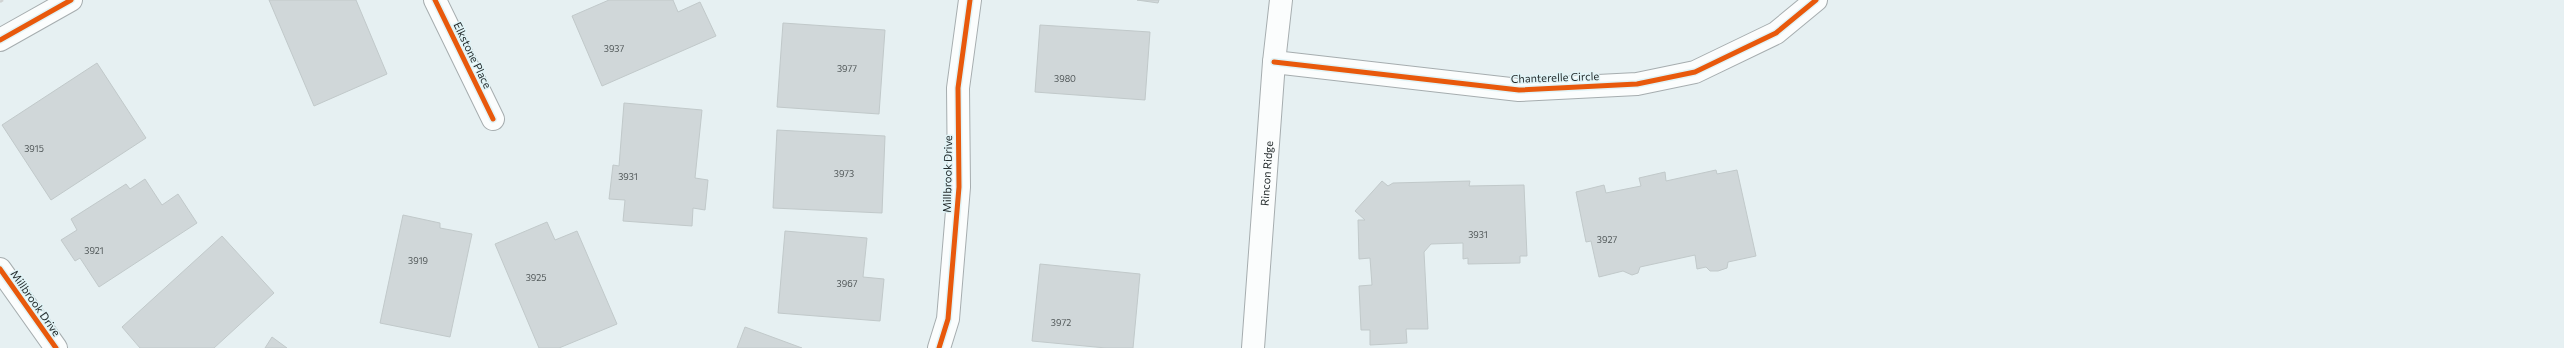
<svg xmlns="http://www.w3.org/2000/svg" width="2564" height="348" font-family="Commissioner,sans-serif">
  <rect width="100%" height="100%" fill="#e6f0f2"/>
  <path fill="#d0d7d9" stroke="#c1c9ca" d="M269 0H356L387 74 314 106Z
    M609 0H673L678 12 700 2 716 36 602 86 572 16Z
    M1137 0H1159L1158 3Z
    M783 23 885 30 879 114 777 107Z
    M1040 25 1150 32 1145 100 1035 92Z
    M97 63 146 138 51 200 2 125Z
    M624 103 702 110 695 178 708 180 705 210 693 208 692 226 623 221 625 200 609 199 613 165 619 166Z
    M777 130 885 136 882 213 773 208Z
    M1716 170 1717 174 1737 170 1756 256 1728 262 1727 268 1718 271H1710L1706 267 1697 269 1695 255 1640 267 1638 273 1632 275 1623 271 1599 277 1591 241 1586 242 1576 192 1604 185 1606 193 1641 186 1639 178 1665 172 1666 181Z
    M145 179 162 205 178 194 197 223 99 287 80 258 75 261 61 240 77 230 71 219 126 184 130 189Z
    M1382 181 1388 186 1393 183 1470 181 1469 186 1524 185 1527 256H1520V263L1468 264V258L1463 259V243L1431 244 1424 252 1428 329H1406L1407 343 1370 345V330H1361L1359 286 1372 285 1370 258 1359 259 1358 220H1365L1355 211Z
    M403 215 440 223V228L472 234 450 337 380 323Z
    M547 222 555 240 577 231 617 324 559 348H539L495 244Z
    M785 231 867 238 863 277 884 279 880 321 778 313Z
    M222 236 274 293 214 348H140L122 327Z
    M1040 264 1140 274 1133 348H1106L1032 341Z
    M745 327 802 348H737Z
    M272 337 287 348H265Z"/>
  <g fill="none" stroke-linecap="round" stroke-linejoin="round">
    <defs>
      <g id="minor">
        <path d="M435 0 493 119"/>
        <path d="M0 40 71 0"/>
        <path d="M1274 62 1519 90 1637 84 1695 72 1776 33 1816 0"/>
        <path d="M0 269 56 348"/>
        <path d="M939 348 948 319 959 187 958 88 970 0"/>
        <path id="s1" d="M1253 348 1274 62 1281 0"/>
      </g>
    </defs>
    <use href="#minor" stroke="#a6adaf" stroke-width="24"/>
    <path stroke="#d0d3d3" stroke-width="2.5" stroke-dasharray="4 2" stroke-linecap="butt" d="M0 2 3 0"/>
    <use href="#minor" stroke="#fbfdfd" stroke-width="22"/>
    <defs>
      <path id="cycleway" d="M435 0 493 119
        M0 40 71 0
        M1274 62 1519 90 1637 84 1695 72 1776 33 1816 0
        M0 269 56 348
        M939 348 948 319 959 187 958 88 970 0"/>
    </defs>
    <use href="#cycleway" stroke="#e1f4f7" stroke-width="8"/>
    <use href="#cycleway" stroke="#e8590c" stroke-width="5"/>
  </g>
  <g text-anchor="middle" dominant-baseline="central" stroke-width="3" stroke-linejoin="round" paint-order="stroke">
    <g font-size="9" fill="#505758">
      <text x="614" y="48">3937</text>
      <text x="847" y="68">3977</text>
      <text x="1065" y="78">3980</text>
      <text x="34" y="148">3915</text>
      <text x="844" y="173">3973</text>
      <text x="628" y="176">3931</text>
      <text x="1478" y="234">3931</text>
      <text x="1607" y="239">3927</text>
      <text x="94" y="250">3921</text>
      <text x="418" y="260">3919</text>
      <text x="536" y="277">3925</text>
      <text x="847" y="283">3967</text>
      <text x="1061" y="322">3972</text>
    </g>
    <g font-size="11" fill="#242b2c" stroke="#e1f4f7">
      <text transform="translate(473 55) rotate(64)">Elkstone Place</text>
      <text transform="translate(1555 77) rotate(-2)">Chanterelle Circle</text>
      <text transform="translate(947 174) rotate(-89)">Millbrook Drive</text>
      <text stroke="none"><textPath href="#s1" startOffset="175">Rincon Ridge</textPath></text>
      <text transform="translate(36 303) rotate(55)">Millbrook Drive</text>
    </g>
  </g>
</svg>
